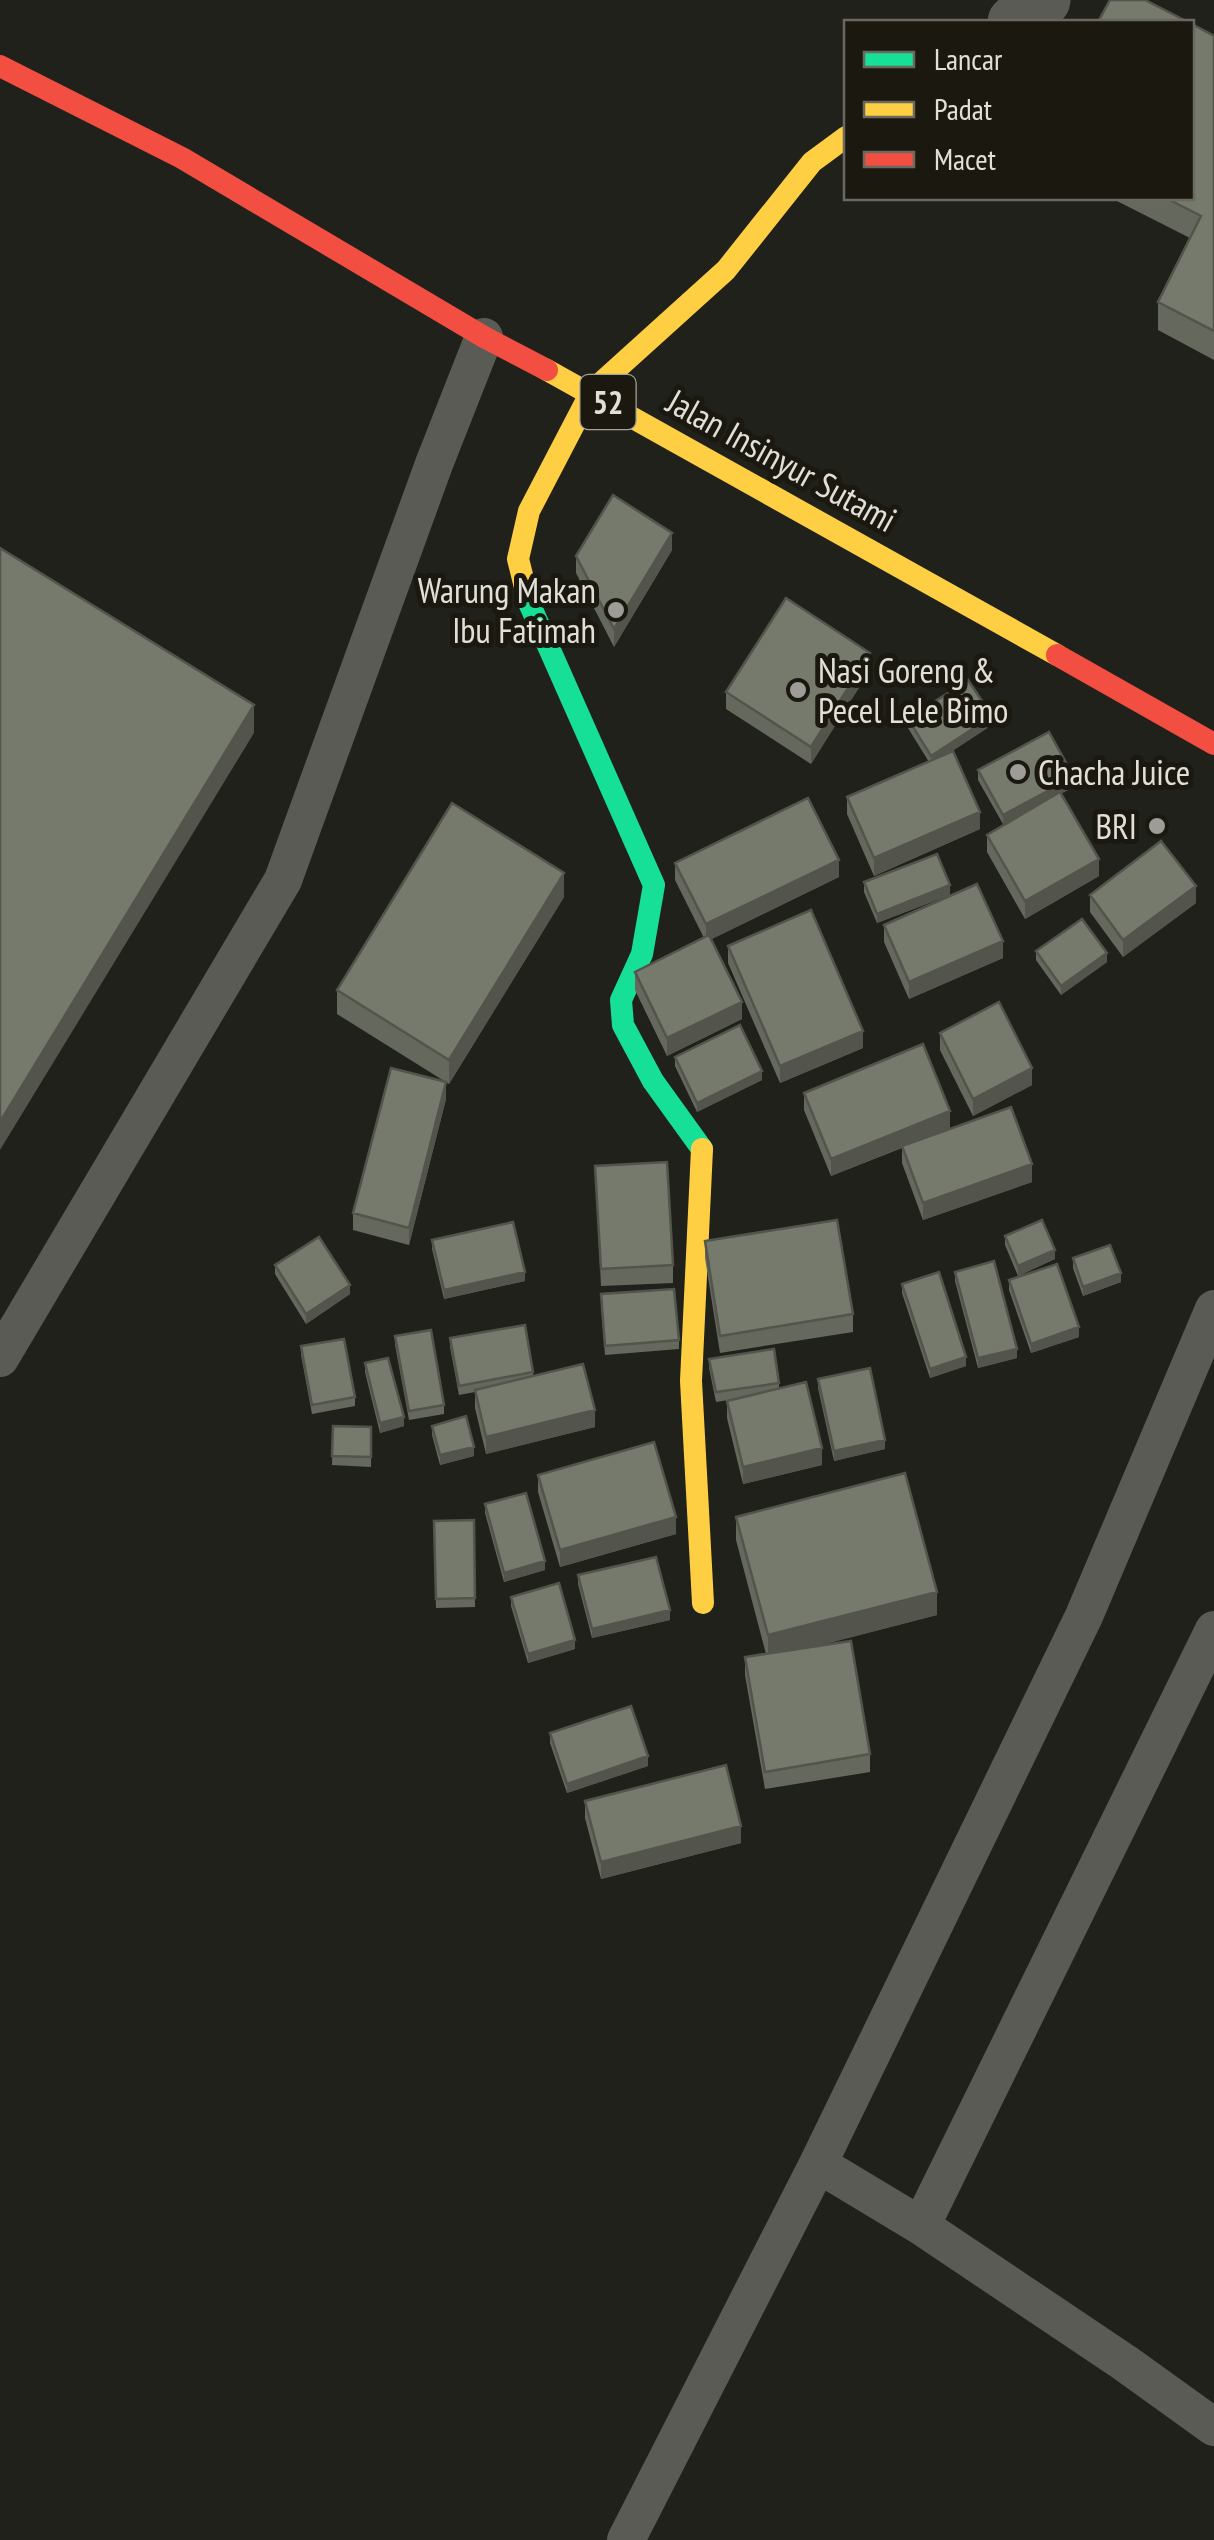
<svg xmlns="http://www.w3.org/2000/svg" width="1214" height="2540" font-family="'PT Sans Narrow',sans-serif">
  <rect width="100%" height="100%" fill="#21211b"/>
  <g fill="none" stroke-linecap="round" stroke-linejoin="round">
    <path stroke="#5b5b56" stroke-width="38" d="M0 1358 283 880 434 464 484 337
      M1214 1630 921 2226 1125 2363 1214 2427
      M818 2164 921 2226
      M626 2540 818 2164 1084 1616 1214 1309"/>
    <path stroke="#5b5b56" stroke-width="55" d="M1015 22 1043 0"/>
    <path stroke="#16e098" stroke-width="22" d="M525 587 530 605 654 885 642 954 621 1000 623 1025 653 1081 702 1149"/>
    <path stroke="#ffcf43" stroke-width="22" d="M547 370 1057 655
      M525 587 518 559 529 511 591 392 726 270 812 162 846 137
      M702 1149 691 1381 703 1603"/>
    <path stroke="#f24e42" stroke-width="22" d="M0 66 182 158 484 337 547 370
      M1057 655 1214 744"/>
  </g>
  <path fill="#65695d" d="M1214 36V360L1158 330V302L1190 238 1111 198H1192Z
    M672 550 614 647 576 573V556Z
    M870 670 811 764 726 709V692Z
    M908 719 992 725 949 753 980 829 874 876 847 814V797L929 762 908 728Z
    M978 770 1074 787 1061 793 1099 876 1025 919 987 852V835L1032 809 1003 824 978 780Z
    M675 863 839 877 711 939 742 1019 667 1056 635 990V972L704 938 675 880Z
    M864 882 950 895 877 923 864 892Z
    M1090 895 1196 903 1123 957 1090 912Z
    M564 897 449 1084 337 1014V990Z
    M884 925 1003 958 909 999 884 942Z
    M728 946 863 1048 780 1083 728 963Z
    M1036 951 1107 962 1061 995 1036 960Z
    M940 1033 1032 1085 973 1116 940 1050Z
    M675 1057 762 1080 697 1112 675 1066Z
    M804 1093 950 1128 1032 1182 923 1220 902 1163V1148L831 1176 804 1110Z
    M446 1099 409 1245 353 1230V1213Z
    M595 1166 673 1265V1283L601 1286Z
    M1005 1236 1055 1259 1018 1276 1005 1245Z
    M432 1240 525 1281 444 1299 432 1249Z
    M705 1241 853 1314V1332L720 1353 705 1258Z
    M1073 1258 1121 1282 1083 1296 1073 1268Z
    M275 1265 350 1294 306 1324 275 1274Z
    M955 1272 1017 1358 978 1368 955 1281Z
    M1009 1280 1079 1337 1031 1353 1009 1290Z
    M902 1284 966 1366 930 1378 902 1293Z
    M601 1303 679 1340V1349L605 1355Z
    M395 1336 444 1405V1414L409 1420 395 1345Z
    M450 1338 533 1372V1376L595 1427 486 1454 475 1408V1392L459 1395 450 1347Z
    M301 1346 355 1397V1406L312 1414 301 1355Z
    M709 1359 779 1383V1389L822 1465 743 1484 727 1418V1401L740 1398 716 1402 709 1368Z
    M365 1363 404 1426 380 1433 365 1372Z
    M818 1379 885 1449 834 1461 818 1388Z
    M333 1426 371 1427V1467L332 1465Z
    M432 1426 474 1456 440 1465 432 1435Z
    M538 1475 676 1534 560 1567 538 1492Z
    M485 1504 545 1570 504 1582 485 1513Z
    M736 1517 937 1615 816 1646 870 1754V1772L765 1789 745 1675V1657L766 1654 736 1540Z
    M474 1520 475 1607 436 1608 434 1521Z
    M578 1575 670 1620 592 1638 578 1584Z
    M511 1597 575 1649 528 1663 511 1606Z
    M550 1733 648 1766 567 1793 550 1743Z
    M585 1801 741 1843 601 1879 585 1818Z"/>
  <path fill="#53554c" d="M672 533V550L614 647V629Z
    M870 653V670L811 764V747Z
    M254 705V733L0 1150V1122Z
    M992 716V725L931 765V756Z
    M1074 777V787L1003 824V815Z
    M980 812V829L874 876V858Z
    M1099 859V876L1025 919V901Z
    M839 860V877L706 942V924Z
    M564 873V897L449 1084V1060Z
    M950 885V895L877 923V914Z
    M1196 886V903L1123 957V940Z
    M1003 941V958L909 999V982Z
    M1107 953V962L1061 995V986Z
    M742 1002V1019L667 1056V1038Z
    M863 1031V1048L780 1083V1066Z
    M1032 1068V1085L973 1116V1099Z
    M762 1071V1080L697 1112V1103Z
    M446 1082V1099L409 1245V1228Z
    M950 1111V1128L831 1176V1159Z
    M1032 1164V1182L923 1220V1203Z
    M1055 1250V1259L1018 1276V1266Z
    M525 1272V1281L444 1299V1290Z
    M1121 1273V1282L1083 1296V1287Z
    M350 1285V1294L306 1324V1314Z
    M1079 1327V1337L1031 1353V1344Z
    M1017 1349V1358L978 1368V1358Z
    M966 1357V1366L930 1378V1369Z
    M595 1410V1427L486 1454V1437Z
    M404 1417V1426L380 1433V1423Z
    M885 1440V1449L834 1461V1451Z
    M474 1447V1456L440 1465V1455Z
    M822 1448V1465L743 1484V1467Z
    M676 1517V1534L560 1567V1550Z
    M545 1561V1570L504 1582V1573Z
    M937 1592V1615L768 1659V1635Z
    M670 1610V1620L592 1638V1629Z
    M575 1640V1649L528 1663V1654Z
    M648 1756V1766L567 1793V1784Z
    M741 1826V1843L601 1879V1862Z"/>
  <path fill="#767a6c" stroke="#53554c" stroke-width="2.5" d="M1110 0H1145L1188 22H1098Z
    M1192 24 1214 36V331L1158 302 1201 216 1166 198H1192Z
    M613 495 672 533 614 629 576 556Z
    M0 548 254 705 0 1122Z
    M786 598 870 653 811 747 726 692Z
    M968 680 992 716 931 756 908 719Z
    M1049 732 1074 777 1003 815 978 770Z
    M953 751 980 812 874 858 847 797Z
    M1060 792 1099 859 1025 901 987 835Z
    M808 798 839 860 706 924 675 863Z
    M452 803 564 873 449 1060 337 990Z
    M1161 841 1196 886 1123 940 1090 895Z
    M937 854 950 885 877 914 864 882Z
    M977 884 1003 941 909 982 884 925Z
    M811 910 863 1031 780 1066 728 946Z
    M1082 919 1107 953 1061 986 1036 951Z
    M709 935 742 1002 667 1038 635 972Z
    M999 1002 1032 1068 973 1099 940 1033Z
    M740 1025 762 1071 697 1103 675 1057Z
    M923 1044 950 1111 831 1159 804 1093Z
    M391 1068 446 1082 409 1228 353 1213Z
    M1011 1107 1032 1164 923 1203 902 1146Z
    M667 1162 673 1265 601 1269 595 1166Z
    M837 1220 853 1314 720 1336 705 1241Z
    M1042 1220 1055 1250 1018 1266 1005 1236Z
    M513 1222 525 1272 444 1290 432 1240Z
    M319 1237 350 1285 306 1314 275 1265Z
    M1110 1245 1121 1273 1083 1287 1073 1258Z
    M994 1261 1017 1349 978 1358 955 1272Z
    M1057 1264 1079 1327 1031 1344 1009 1280Z
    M939 1272 966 1357 930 1369 902 1284Z
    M674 1289 679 1340 605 1346 601 1294Z
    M525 1325 533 1372 459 1386 450 1338Z
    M431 1330 444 1405 409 1411 395 1336Z
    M344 1339 355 1397 312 1405 301 1346Z
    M774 1349 779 1383 716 1392 709 1359Z
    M388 1358 404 1417 380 1423 365 1363Z
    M583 1364 595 1410 486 1437 475 1390Z
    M870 1368 885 1440 834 1451 818 1379Z
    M806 1382 822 1448 743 1467 727 1401Z
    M466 1416 474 1447 440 1455 432 1426Z
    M333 1426 371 1427V1457L332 1456Z
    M654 1442 676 1517 560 1550 538 1475Z
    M905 1473 937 1592 768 1635 736 1517Z
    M526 1493 545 1561 504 1573 485 1504Z
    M474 1520 475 1598 436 1599 434 1521Z
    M656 1557 670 1610 592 1629 578 1575Z
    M559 1583 575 1640 528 1654 511 1597Z
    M851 1641 870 1754 765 1772 745 1657Z
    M631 1706 648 1756 567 1784 550 1733Z
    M726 1765 741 1826 601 1862 585 1801Z"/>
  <g fill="#9d9c96" stroke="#1b190f" stroke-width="4">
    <circle cx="616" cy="610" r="10"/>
    <circle cx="798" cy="690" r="10"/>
    <circle cx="1018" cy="772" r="10"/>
    <circle cx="1157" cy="826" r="10"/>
  </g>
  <g text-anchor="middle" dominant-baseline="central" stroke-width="10" stroke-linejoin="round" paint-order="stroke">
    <rect fill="#1b190f" stroke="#a5a49c" stroke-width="2.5" x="580.5" y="375" width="55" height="54" rx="8"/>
    <g font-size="32" font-weight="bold" fill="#e0dfd8">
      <text x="608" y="402">52</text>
    </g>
    <g font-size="35" fill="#e0dfd8" stroke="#1b190f">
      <text transform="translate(782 460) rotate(29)">Jalan Insinyur Sutami</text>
    </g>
    <g font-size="35" fill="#e0dfd8" stroke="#1b190f" text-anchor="end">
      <text x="596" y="590">Warung Makan<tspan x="596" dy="40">Ibu Fatimah</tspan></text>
      <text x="818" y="670" text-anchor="start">Nasi Goreng &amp;<tspan x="818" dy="40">Pecel Lele Bimo</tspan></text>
      <text x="1038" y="772" text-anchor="start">Chacha Juice</text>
      <text x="1137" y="826">BRI</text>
    </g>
  </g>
  <rect x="844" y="20" width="350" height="180" fill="#1b190f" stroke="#6a685f" stroke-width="2.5"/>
  <rect x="864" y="52" width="50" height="15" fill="#16e098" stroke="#6a685f" stroke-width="2.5"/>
  <text x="934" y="70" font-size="30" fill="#e0dfd8">Lancar</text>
  <rect x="864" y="102" width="50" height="15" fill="#ffcf43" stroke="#6a685f" stroke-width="2.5"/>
  <text x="934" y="120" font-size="30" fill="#e0dfd8">Padat</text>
  <rect x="864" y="152" width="50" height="15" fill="#f24e42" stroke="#6a685f" stroke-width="2.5"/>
  <text x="934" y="170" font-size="30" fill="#e0dfd8">Macet</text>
</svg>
